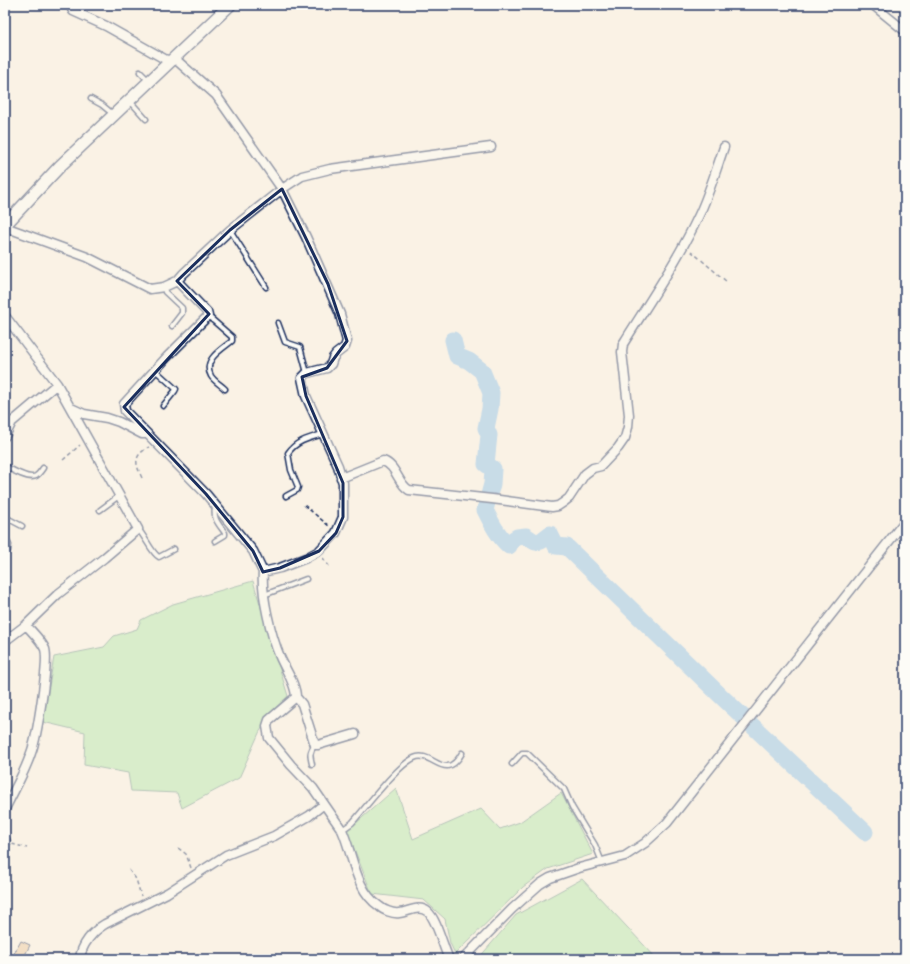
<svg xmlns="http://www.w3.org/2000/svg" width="910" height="964" font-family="Mynerve,sans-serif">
  <rect width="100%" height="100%" fill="#faf2e5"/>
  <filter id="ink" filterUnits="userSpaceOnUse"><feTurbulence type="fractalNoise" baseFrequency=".025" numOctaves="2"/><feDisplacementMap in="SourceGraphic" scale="8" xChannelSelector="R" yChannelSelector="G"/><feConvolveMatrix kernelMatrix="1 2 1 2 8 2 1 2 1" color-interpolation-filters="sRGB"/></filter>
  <g filter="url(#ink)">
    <path fill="#b1e7aa" stroke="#668b84" d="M253 581 288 696 272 711 259 733 239 778 182 808 177 793 131 791 128 773 84 765 85 732 43 722 54 657 104 647 114 636 137 629 141 620 173 604Z
      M396 788 413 839 481 809 500 829 520 822 561 793 593 854 548 869 523 887 455 954 450 943 445 919 424 900 372 894 347 831Z
      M582 879 657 959H478L516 915Z"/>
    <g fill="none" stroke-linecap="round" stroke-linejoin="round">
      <path stroke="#8cc0e9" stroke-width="17" d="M453 340 457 356 469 361 482 371 491 393 490 409 486 428 489 435 486 464 493 469 492 484 485 510C492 524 498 536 509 546L511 541 517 537 526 536 535 542 541 541 550 534 556 546 567 547 723 698 865 832"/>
    </g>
    <path fill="#ecc89d" stroke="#1b2f5e" d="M21 941 30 945 23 959H11Z"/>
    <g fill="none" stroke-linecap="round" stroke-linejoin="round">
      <defs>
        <path id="lane" d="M140 72 149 81
          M91 99 102 105 114 115
          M130 101 146 119
          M230 230 266 287
          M164 287 165 292 182 308V313L172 326
          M208 316 232 337V341C222 349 202 360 211 376 214 381 221 385 225 389
          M278 323 285 342 300 347 307 373
          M155 370 176 389 175 391 163 406
          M5 466C12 470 29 480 36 476 39 474 41 471 43 468
          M286 496 297 490 298 487 291 470 288 453C296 441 309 438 323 434
          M100 510 119 496
          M5 517 22 526
          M138 529C145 536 152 554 159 557L174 549
          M5 537 9 545 8 551 5 553
          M215 541 225 535V533C218 523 213 519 215 507
          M264 595 306 579
          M312 764C310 756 309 752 315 745
          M512 764 522 753H527L564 789 572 807 595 845 602 862
          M342 830 352 823C366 807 397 766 414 758 432 749 445 784 462 753"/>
        <path id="street" d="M70 5 73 11 106 26 170 62
          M873 5 905 31
          M174 58 216 95 282 189 306 237 340 314 347 341 345 347 336 354 333 358 331 364 327 368 307 373 302 378 306 396 338 466 343 483V517L336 533 319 551 306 558 280 568 263 572C261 594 271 636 280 657 285 669 296 684 296 697L302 704 315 745H318L355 734
          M5 227 87 257 150 289 164 287 177 281 183 274 230 230 282 189 302 176 330 169 491 147
          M177 281 207 312 208 316 167 357 124 404 125 411 206 494 253 551 263 572
          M5 316 57 384 138 529 104 558 58 594 26 625 5 641
          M71 408 84 414 107 418 119 422 142 434H146
          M5 436 12 422 57 384
          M341 478 383 461C397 466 397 483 409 490L492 499 552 507 558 506 564 502 569 498 585 474 593 468 601 466 618 448 625 438 628 427 629 415 622 352 623 344C649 302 678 260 699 215 709 194 716 170 724 147
          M296 697 269 720 267 726 269 738 291 765 313 788 342 830C353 854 355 890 379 906 383 910 393 914 399 913 409 912 419 904 428 912 437 920 443 947 449 959
          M5 809C14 790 25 772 31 753 37 738 49 662 45 649 41 640 32 632 26 625
          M80 959C81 945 93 931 105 924L167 893 226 855 274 836 309 816 324 804
          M463 959 512 909 540 884 550 878 579 868 625 856 645 843 667 823 905 521"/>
        <path id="secondary" d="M5 225 60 166 230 5"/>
      </defs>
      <use href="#lane" stroke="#1b2f5e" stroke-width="7"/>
      <use href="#street" stroke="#1b2f5e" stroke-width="11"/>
      <use href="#secondary" stroke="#1b2f5e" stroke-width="14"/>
      <path stroke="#1b2f5e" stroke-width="1.5" stroke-dasharray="4 3" stroke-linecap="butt" d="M691 251 727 282
        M63 460 80 445
        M142 478C135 463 133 456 149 447
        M304 505 329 526
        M323 558 329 566
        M5 832 9 836 12 844 27 848
        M178 848 186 854 191 868
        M129 870 136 879 141 896"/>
      <use href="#lane" stroke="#fdfcf7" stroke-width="4"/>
      <use href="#street" stroke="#fdfcf7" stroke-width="8"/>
      <use href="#secondary" stroke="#fdfcf7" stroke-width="11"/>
    </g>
  </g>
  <path d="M0 0H910V964H0ZM282 189 328 284 347 341 327 368 302 377 306 396 343 483V517L336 533 319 551 280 568 263 572 253 551 206 494 124 407 209 314 177 281 230 230Z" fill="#faf2e5" fill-opacity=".55" fill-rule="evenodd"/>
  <path fill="none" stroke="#1b2f5e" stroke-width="3" stroke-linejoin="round" d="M282 189 328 284 347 341 327 368 302 377 306 396 343 483V517L336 533 319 551 280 568 263 572 253 551 206 494 124 407 209 314 177 281 230 230Z"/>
  <rect width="910" height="964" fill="none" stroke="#fdfcf7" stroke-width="20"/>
  <rect x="10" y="10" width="890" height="944" fill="none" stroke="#1b2f5e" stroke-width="1.5" filter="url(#ink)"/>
</svg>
